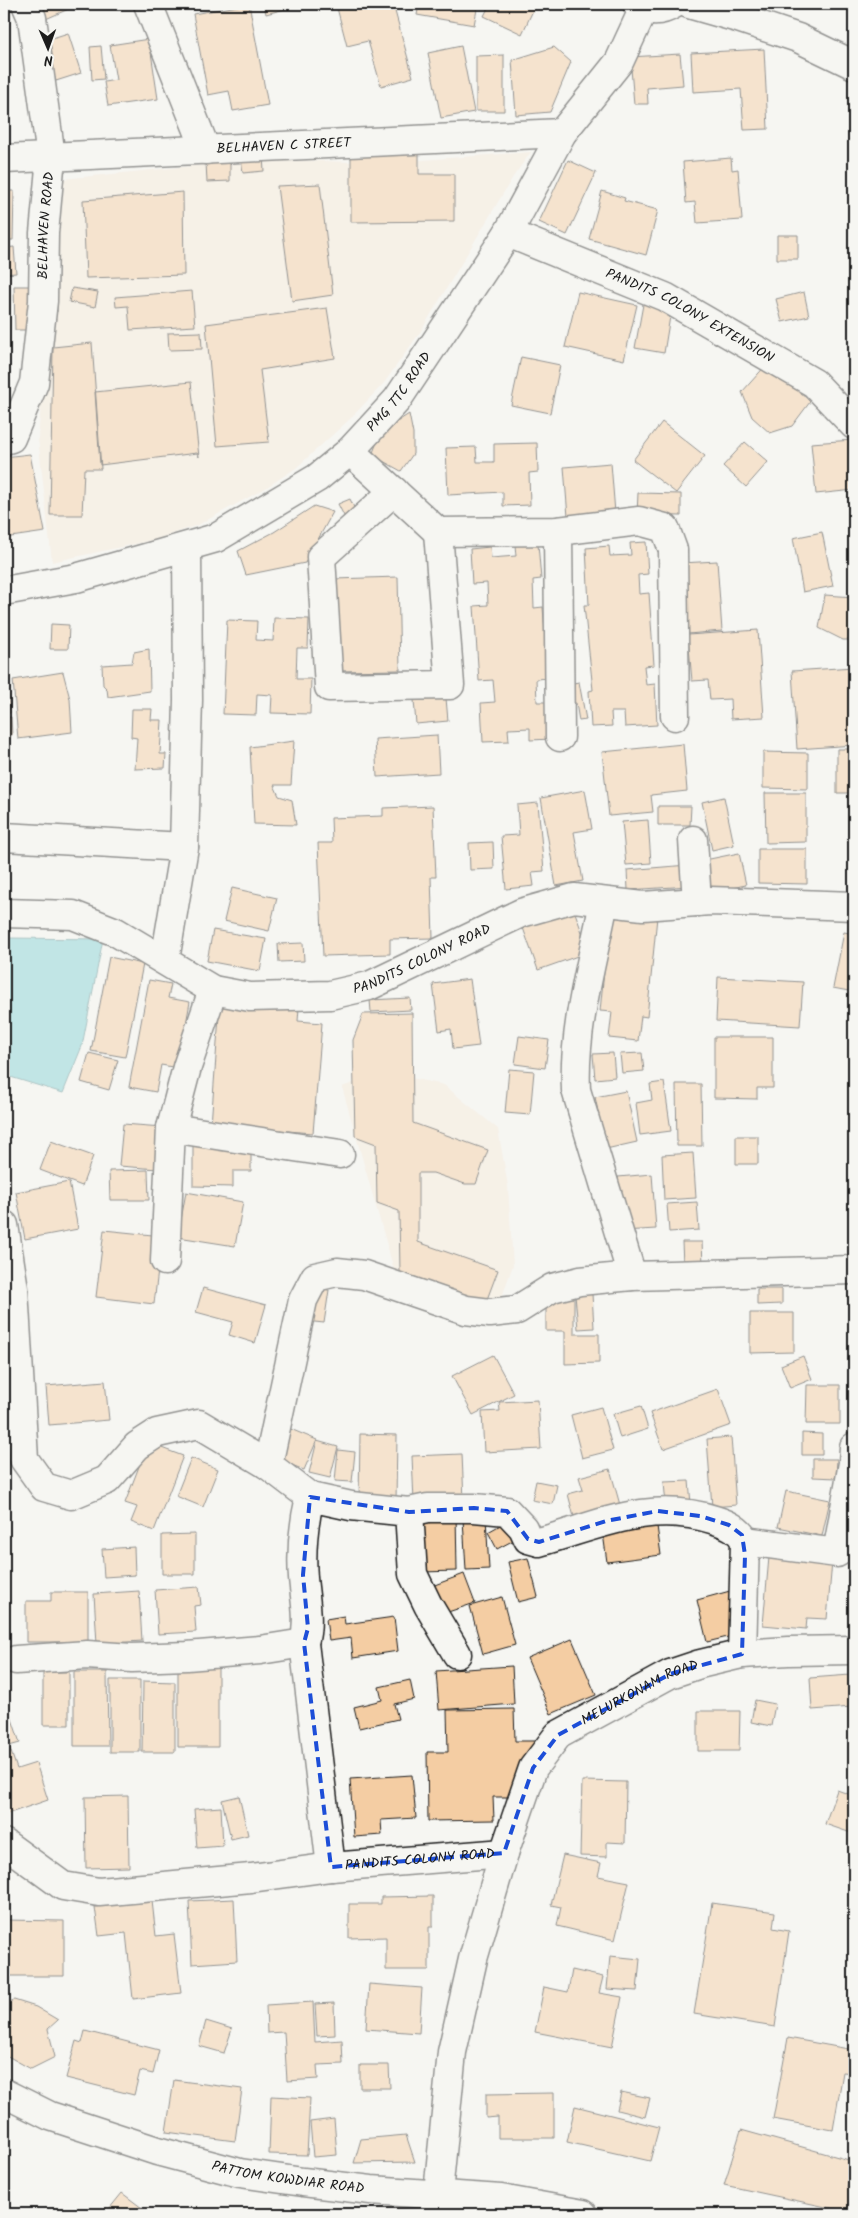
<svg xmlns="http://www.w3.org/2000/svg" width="858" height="2218" font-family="Kalam,sans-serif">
  <rect width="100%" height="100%" fill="#f6f6f2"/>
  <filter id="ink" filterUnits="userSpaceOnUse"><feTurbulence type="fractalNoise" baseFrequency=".02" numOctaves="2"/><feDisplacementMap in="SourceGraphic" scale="10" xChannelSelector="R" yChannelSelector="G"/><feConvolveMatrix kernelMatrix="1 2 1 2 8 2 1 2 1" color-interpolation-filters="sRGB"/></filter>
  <g filter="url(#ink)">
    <path fill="#f5eada" d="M531 152 513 177 421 331 384 383 350 419 296 468 264 489 198 525 158 539 52 562 38 438 62 179 262 159 382 163Z
      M384 1072 444 1085 498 1129 508 1186 513 1265 494 1320 398 1284 342 1087Z"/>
    <path fill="#80d1d6" stroke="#58898c" d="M8 938 103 939 82 1046 63 1093 4 1075V961Z"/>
    <path fill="#f4cda3" stroke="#1c1c1c" d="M32 4H72L73 7 39 22Z
      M249 4 268 105 233 111 229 91 208 95 193 14Z
      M264 4H304L266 14Z
      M336 4H393L413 77 381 86 368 41 347 46Z
      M419 4H478L474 25 417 15Z
      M490 4H536L522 34 484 16Z
      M68 33 81 73 56 81 43 41Z
      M149 39 158 99 108 106 104 82 116 80 110 45Z
      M101 46 104 79 92 80 90 47Z
      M461 46 474 112 441 118 428 53Z
      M554 47 571 62 550 112 516 115 512 60Z
      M764 49 768 129 744 130 741 89 693 92 691 53Z
      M680 54 683 85 647 88 648 104H634L630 57Z
      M504 55V111H476V56Z
      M351 145H419V174H454V221L351 222Z
      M263 157 264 171 243 173 241 158Z
      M731 158 732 170 738 169 742 220 697 223 695 202 686 203 683 162Z
      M568 160 596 173 567 235 539 222Z
      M230 161V181L207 182 206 162Z
      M320 184 333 295 292 301 277 186Z
      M4 191H14L13 240H4Z
      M602 191 625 198 624 201 658 210 646 255 589 239Z
      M183 192 184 275 86 278 83 200Z
      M777 235H798V259H777Z
      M14 247 16 273 4 274V248Z
      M14 286H57V312H33L32 330H15Z
      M72 288 98 292 95 307 69 302Z
      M192 291 195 326 130 330 128 306 116 307 115 297Z
      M578 292 637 305 624 360 565 347Z
      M804 292 809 316 782 322 776 299Z
      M644 299 672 304 664 353 635 348Z
      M327 308 335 358 260 370 269 442 217 446 206 324Z
      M201 332 202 349 169 350 168 333Z
      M92 343 101 469H84L82 515H50L53 347Z
      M521 357 560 365 550 413 511 405Z
      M767 364 787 377 810 402 792 426 770 433 752 417 742 392Z
      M191 382 199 457 197 453 100 465 95 392Z
      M409 414 413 434V454L401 471 372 455 381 432Z
      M662 422 705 456 676 493 633 460Z
      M853 440 854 490 816 494 811 443Z
      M745 442 768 462 746 487 723 466Z
      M537 443 538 472 529 473 530 505 503 506V492L448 495 446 448 476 447 477 462H494V444Z
      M30 454 45 532 4 538V457Z
      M611 463 615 513 568 517 564 467Z
      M638 493 681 494V516L637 515Z
      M350 499 358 516 347 522 338 504Z
      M314 506 333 512 305 563 246 575 238 551 274 532Z
      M822 532 833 586 803 592 793 538Z
      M646 542 648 574 638 575 639 594 649 593 654 665 644 666 646 685 655 684 657 725 625 727 624 712H611L612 726 591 727 589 691 593 690 584 605H589L586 548 609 546 610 556 631 555 630 543Z
      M538 544 541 579 533 580 534 608 543 607 548 678 536 679 537 702H549L552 739 530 740V728L508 729 509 741 483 742 481 703 495 702 493 680 479 681 474 606 488 605 487 583 472 584 470 549 490 547 491 558 516 556 515 545Z
      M717 561 722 631 688 634 682 563Z
      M398 577 400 670 337 671 334 579Z
      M825 595 854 597V640H843L819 628Z
      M274 618 309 619 308 648H297L296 679H311L310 714 271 713 272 695 257 694 256 715 223 714 227 620 257 621 256 640 273 641Z
      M51 624 69 625 68 649H50Z
      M758 630 764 717 731 719 730 699 710 700 708 680 692 681 688 635Z
      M149 649 150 691 108 697 107 689 103 685 102 665 132 663 134 652Z
      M854 667V745L797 749 792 671Z
      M63 672 70 699 72 732 18 739 13 680Z
      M579 682 586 720 579 721 576 703 565 704 562 685Z
      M4 689H8L10 713 4 714Z
      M446 698 448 721 416 724 414 700Z
      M132 709H152L151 720H162L160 754H166L165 768 135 769 137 738 131 737Z
      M11 717 12 735 4 736V718Z
      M437 735 439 773 377 777 375 739Z
      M294 741 291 785H274L279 796 292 800 296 825 254 824 250 747Z
      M683 744 687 791 651 795 653 812 609 816 602 752Z
      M837 749H854V793H837Z
      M763 752 808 753V789L763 788Z
      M585 790 592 829 574 832 583 881 556 886 541 798Z
      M765 793H806V842L766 843Z
      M724 797 734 845 712 850 702 802Z
      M538 803 544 871 532 872 534 886 506 889 501 836 519 835 517 805Z
      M433 806 436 877H431L433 938 390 939V954L323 956 318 843H332L331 818 383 816V808Z
      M658 806H691L690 825H658Z
      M648 820 651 863 626 865 622 822Z
      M493 842 494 869 470 870 469 843Z
      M758 849H807V884L758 883Z
      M739 853 746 885 706 893 700 861Z
      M688 865 689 886 628 890 627 870Z
      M232 888 277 898 269 931 224 921Z
      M573 907 589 952 538 970 522 925Z
      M610 912 657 917 647 1017 641 1016 638 1041 609 1038 612 1012 600 1011Z
      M213 930 266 939 260 971 207 961Z
      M844 932 854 934V992L833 988Z
      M303 943 304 961 279 962 278 944Z
      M109 957 143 964 125 1057 91 1051Z
      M718 977 803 982 800 1026 716 1021Z
      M470 979 479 1046 453 1049 451 1029 439 1031 433 984Z
      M149 980 171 984 168 998 190 1002 178 1068 161 1065 156 1092 129 1087Z
      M410 998 411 1010 371 1012 370 1000Z
      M220 1002 299 1008 298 1021 322 1023 313 1133 211 1125Z
      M412 1013 413 1123 488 1150 476 1184H465L433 1173H418V1242L498 1270 486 1302 400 1272 399 1211 377 1203 376 1144 355 1136 353 1040 363 1014Z
      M519 1036 549 1040 545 1068 515 1064Z
      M714 1037H773V1088H757V1099L714 1098Z
      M89 1053 118 1060 109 1090 81 1082Z
      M613 1053 615 1077 595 1079 593 1054Z
      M642 1053 644 1071 622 1073 620 1054Z
      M509 1069 534 1071 530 1115 505 1113Z
      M664 1082 671 1131 640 1135 636 1103 652 1100 650 1084Z
      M676 1084H701L702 1146H677Z
      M626 1091 637 1142 606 1149 595 1097Z
      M123 1124 162 1127 158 1169 119 1166Z
      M736 1136H758V1164H736Z
      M51 1141 93 1156 82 1186 40 1170Z
      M193 1146 251 1147V1171H233V1187L193 1186Z
      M693 1153 696 1198 664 1200 662 1155Z
      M148 1170 149 1200H110L109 1171Z
      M652 1174 656 1229 623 1231 618 1177Z
      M69 1182 78 1229 25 1239 16 1192Z
      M186 1192 243 1202 235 1246 178 1237Z
      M697 1202 699 1230 669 1232 667 1204Z
      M104 1230 162 1236 154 1304 96 1297Z
      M682 1242H702L703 1264H683Z
      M203 1288 266 1305 255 1343 229 1335 233 1322 196 1312Z
      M310 1288 329 1290 324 1323 305 1321Z
      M757 1289H782V1304L757 1305Z
      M592 1294 594 1328 578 1329 575 1295Z
      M546 1295H574V1334H599V1363L565 1364V1331H546Z
      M750 1313H794V1352L750 1353Z
      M493 1355 514 1394 473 1415 452 1376Z
      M803 1356 812 1379 790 1388 781 1365Z
      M4 1359 12 1453H4Z
      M105 1381 109 1420 49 1425 46 1386Z
      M807 1385H840V1424H806Z
      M718 1389 731 1425 663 1449 650 1413Z
      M538 1400 541 1449 484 1452 482 1412 500 1411 499 1402Z
      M641 1406 648 1429 620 1438 613 1414Z
      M601 1407 613 1450 582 1458 571 1415Z
      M288 1428 317 1440 304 1470 275 1458Z
      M802 1433 822 1434V1455H802Z
      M360 1434 397 1435 396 1501 359 1500Z
      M731 1437 736 1505 712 1507 707 1439Z
      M317 1441 338 1447 330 1478 309 1473Z
      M148 1443 183 1456 154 1531 131 1522 137 1507 125 1503Z
      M338 1450 355 1452 352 1482 335 1481Z
      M462 1454 464 1501 414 1502 412 1456Z
      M191 1458 218 1469 203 1507 176 1496Z
      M813 1459H837L836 1478 813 1477Z
      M610 1469 620 1505 574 1517 568 1494 583 1490 579 1477Z
      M536 1481 557 1485 553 1504 532 1500Z
      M689 1481 691 1504 666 1506 664 1482Z
      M786 1491 830 1500 822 1536 778 1527Z
      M456 1513 457 1571 421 1572 419 1514Z
      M486 1518 489 1569 466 1570 463 1519Z
      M656 1519 661 1555 607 1562 602 1526Z
      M504 1523 514 1540 497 1549 488 1532Z
      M195 1534V1574H162V1535Z
      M134 1547 135 1575 104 1577 102 1549Z
      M769 1557 832 1562 827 1619 807 1618 806 1629 763 1625Z
      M528 1558 538 1597 518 1602 508 1562Z
      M464 1574 475 1603 442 1614 432 1586Z
      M199 1587 201 1605 194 1606 196 1632 158 1634 155 1590Z
      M139 1591 142 1641 97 1644 94 1594Z
      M730 1591 740 1634 707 1642 697 1600Z
      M51 1592H88V1642H26V1601H51Z
      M502 1597 515 1645 483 1654 470 1606Z
      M344 1616 345 1624 394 1617 398 1651 353 1658 351 1638 329 1641 326 1619Z
      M572 1639 596 1695 551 1714 527 1658Z
      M178 1664 218 1665V1747H178Z
      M512 1666 514 1704 439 1710 436 1671Z
      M43 1672H69V1725H43Z
      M74 1672H107L108 1746H74Z
      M850 1675 852 1707 812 1710 810 1678Z
      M110 1680H140V1752H110Z
      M410 1680 414 1699 394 1704 398 1719 359 1728 354 1707 382 1700 379 1687Z
      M143 1681 175 1682V1752H142Z
      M755 1700 775 1704 771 1726 751 1722Z
      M514 1709 515 1741H534V1765L523 1797H493L494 1820 428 1821 427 1752H448L447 1710Z
      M9 1710 20 1743 9 1746 17 1769 36 1763 48 1800 4 1815V1711Z
      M698 1711H740L739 1751H698Z
      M412 1775 416 1818 381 1820 382 1835 354 1837 350 1779Z
      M582 1781 626 1782 625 1843 607 1842V1857L580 1856Z
      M837 1790 854 1796V1834L825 1824Z
      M128 1796 129 1867 86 1868 85 1797Z
      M239 1796 248 1835 231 1839 222 1800Z
      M221 1807 223 1846 197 1848 194 1809Z
      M563 1855 601 1863 598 1876 629 1882 615 1940 557 1926 561 1907 551 1905Z
      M433 1896V1927H429V1970H386V1937L349 1938V1904H381V1897Z
      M234 1899 237 1961 192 1964 189 1901Z
      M152 1901 156 1936 174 1934 181 1993 133 1999 126 1933 99 1936 95 1907Z
      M712 1903 775 1912 773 1928 789 1931 775 2027 694 2014Z
      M4 1920 64 1921V1976H4Z
      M610 1956 640 1959 637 1991 607 1989Z
      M572 1970 603 1977 599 1993 622 1997 612 2047 535 2032 544 1987 568 1992Z
      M369 1984 422 1988 419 2033 366 2029Z
      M14 2000 36 2007 58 2020 48 2029 55 2057 31 2069 4 2054V2004Z
      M313 2002 315 2042 342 2040 343 2064 317 2065 318 2079 287 2081 284 2032 267 2033 266 2005Z
      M334 2003 335 2035 317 2036 315 2004Z
      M206 2021 232 2029 224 2053 199 2046Z
      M85 2031 159 2050 153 2074 140 2071 134 2095 66 2078 76 2041 82 2043Z
      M788 2038 854 2050 853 2073 843 2072 833 2130 773 2119Z
      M360 2065H389L390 2088H360Z
      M174 2080 242 2089 235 2141 166 2132Z
      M621 2092 650 2098 645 2117 617 2110Z
      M554 2093V2138H498V2117L486 2118V2094Z
      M271 2096 310 2098 307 2155 269 2154Z
      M575 2106 659 2127 650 2161 567 2142Z
      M334 2119 337 2155 313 2157 310 2122Z
      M741 2130 849 2160 851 2170 847 2187 854 2189V2213L724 2185Z
      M406 2135 415 2162 354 2163 361 2139Z
      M122 2193 150 2214H105Z
      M46 2210 74 2211 73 2214H45Z"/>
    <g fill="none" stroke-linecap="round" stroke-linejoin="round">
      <defs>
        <g id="minor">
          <path d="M148 4 206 150"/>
          <path id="s1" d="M4 159 562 133"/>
          <path id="s2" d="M508 233 665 297 814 383 854 425"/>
          <path d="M350 451 438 532 558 531 639 521 665 528 673 550 675 716"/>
          <path d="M394 491 321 557 329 687 450 685 438 532"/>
          <path d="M558 531 560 737"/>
          <path d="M4 837 184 847"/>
          <path d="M693 840 697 902"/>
          <path d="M604 902C592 964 573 1027 576 1090L632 1276"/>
          <path id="s3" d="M4 913 73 915 116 932 213 990 250 997 330 995 369 986 521 913 574 898 643 906 710 901 854 906"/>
          <path d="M165 960 184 847 188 700 187 547"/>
          <path d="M171 1128 340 1154"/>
          <path d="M4 1225 14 1289 24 1459 44 1487 71 1495 107 1480 137 1446 157 1433 199 1424 268 1465 310 1497"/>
          <path d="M165 1261 171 1128 187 1067 213 990"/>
          <path d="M268 1465 303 1300 315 1277 337 1272 364 1275 466 1310 490 1313 517 1310 552 1288 580 1281 632 1276 854 1270"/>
          <path d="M409 1512 428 1508H474L507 1511 523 1528 528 1539 539 1542C600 1525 650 1499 715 1520 728 1524 739 1529 745 1541L742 1654"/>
          <path d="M745 1541 837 1553 853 1463 854 1447"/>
          <path d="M16 1660 87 1655 132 1658 187 1656 260 1650 304 1643"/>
          <path id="s4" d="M4 1843 63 1886 99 1892 251 1878 331 1867 504 1853"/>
          <path d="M331 1867 304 1643C310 1621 305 1600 303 1578 301 1552 304 1522 310 1497L351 1506 409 1512 413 1574 428 1605 457 1654"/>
          <path id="s5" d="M438 2193 452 2052 473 1959 504 1853 533 1768 558 1735 670 1674 700 1664 742 1654 788 1651 854 1650"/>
        </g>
        <g id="tertiary">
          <path d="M637 4C650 13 661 12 674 4"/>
          <path d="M689 4 738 18 798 38 854 65"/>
          <path id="s6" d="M4 440 11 438 34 383 43 301 44 233 51 157 32 18 26 4"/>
          <path id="s7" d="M4 591 76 578 216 538 317 478 350 451 397 400 508 233 562 133 619 62 644 8"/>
        </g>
        <g id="secondary">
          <path id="s8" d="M4 2093 50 2116 157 2151 240 2173 303 2182 371 2190 501 2199 583 2214"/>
        </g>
      </defs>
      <use href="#minor" stroke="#1c1c1c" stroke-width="31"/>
      <use href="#tertiary" stroke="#1c1c1c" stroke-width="31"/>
      <use href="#secondary" stroke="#1c1c1c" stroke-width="31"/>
      <use href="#minor" stroke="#f6f6f2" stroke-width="28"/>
      <use href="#tertiary" stroke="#f6f6f2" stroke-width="28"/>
      <use href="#secondary" stroke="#f6f6f2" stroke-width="28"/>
    </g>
  </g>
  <path d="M0 0H858V2218H0ZM310 1497 409 1512 474 1508 507 1511 528 1539 539 1542 606 1521 658 1511 700 1516 729 1525 742 1535 745 1555 742 1654 670 1674 558 1735 533 1768 504 1853 331 1867 304 1643 308 1628 303 1575Z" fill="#f6f6f2" fill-opacity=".55" fill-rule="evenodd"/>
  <path fill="none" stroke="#1d4ed8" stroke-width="4" stroke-dasharray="10 6" stroke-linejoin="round" d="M310 1497 409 1512 474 1508 507 1511 528 1539 539 1542 606 1521 658 1511 700 1516 729 1525 742 1535 745 1555 742 1654 670 1674 558 1735 533 1768 504 1853 331 1867 304 1643 308 1628 303 1575Z"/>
  <g text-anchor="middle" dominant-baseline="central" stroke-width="4" stroke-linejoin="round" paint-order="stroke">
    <g font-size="14" fill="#1c1c1c" stroke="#f6f6f2">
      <text stroke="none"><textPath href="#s1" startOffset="280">BELHAVEN C STREET</textPath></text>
      <text stroke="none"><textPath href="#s6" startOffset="225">BELHAVEN ROAD</textPath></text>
      <text stroke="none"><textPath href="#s2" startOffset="200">PANDITS COLONY EXTENSION</textPath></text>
      <text stroke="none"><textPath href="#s7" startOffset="456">PMG TTC ROAD</textPath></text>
      <text stroke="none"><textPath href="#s3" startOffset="445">PANDITS COLONY ROAD</textPath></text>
      <text stroke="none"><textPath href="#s5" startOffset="571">MELURKONAM ROAD</textPath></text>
      <text stroke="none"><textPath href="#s4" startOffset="432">PANDITS COLONY ROAD</textPath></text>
      <text stroke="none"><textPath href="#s8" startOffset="298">PATTOM KOWDIAR ROAD</textPath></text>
    </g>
  </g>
  <rect width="858" height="2218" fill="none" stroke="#f6f6f2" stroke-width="20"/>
  <rect x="10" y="10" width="838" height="2198" fill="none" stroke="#1c1c1c" stroke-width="2" filter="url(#ink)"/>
  <g transform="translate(48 48) rotate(178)" stroke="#f6f6f2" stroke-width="4" paint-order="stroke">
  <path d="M0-4L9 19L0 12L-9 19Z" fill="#1c1c1c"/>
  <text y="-8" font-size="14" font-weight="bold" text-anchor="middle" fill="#1c1c1c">N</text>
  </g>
</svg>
